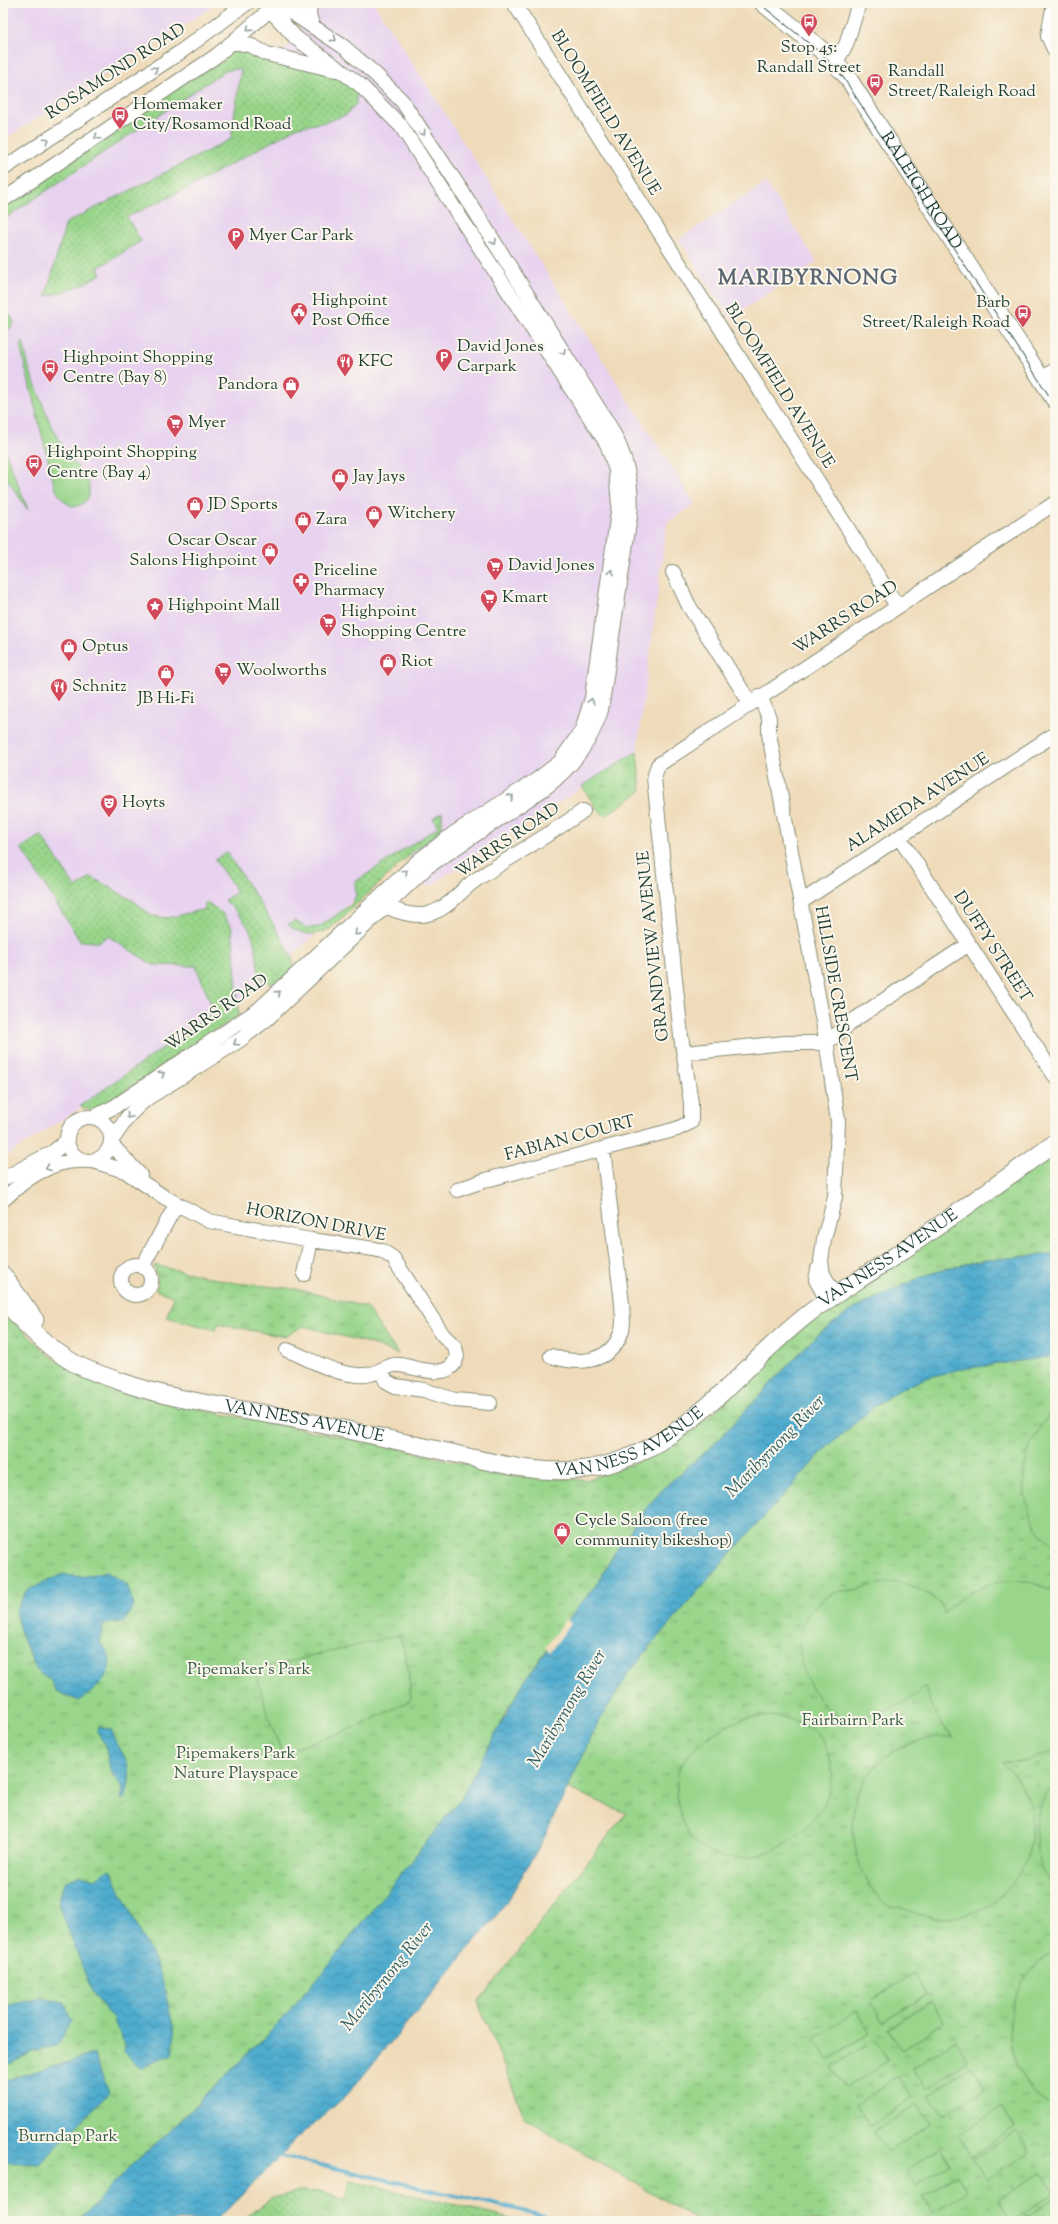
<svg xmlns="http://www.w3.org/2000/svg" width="1058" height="2224" font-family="'Sorts Mill Goudy',serif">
  <defs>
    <pattern id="grass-dots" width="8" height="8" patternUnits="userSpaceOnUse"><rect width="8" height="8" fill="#99d68b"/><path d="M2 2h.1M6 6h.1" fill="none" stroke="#7caf72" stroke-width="1.8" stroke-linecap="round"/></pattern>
    <pattern id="park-tufts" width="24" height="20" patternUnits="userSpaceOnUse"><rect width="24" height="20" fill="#99d68b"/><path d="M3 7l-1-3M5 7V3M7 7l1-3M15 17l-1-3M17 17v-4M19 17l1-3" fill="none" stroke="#7caf72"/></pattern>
    <pattern id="water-waves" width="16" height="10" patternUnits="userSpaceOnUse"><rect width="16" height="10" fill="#50acce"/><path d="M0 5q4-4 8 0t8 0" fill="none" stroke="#428da8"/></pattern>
  </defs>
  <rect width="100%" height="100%" fill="#fbf7ec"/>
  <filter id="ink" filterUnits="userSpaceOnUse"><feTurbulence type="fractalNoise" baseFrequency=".025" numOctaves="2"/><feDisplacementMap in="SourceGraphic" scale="8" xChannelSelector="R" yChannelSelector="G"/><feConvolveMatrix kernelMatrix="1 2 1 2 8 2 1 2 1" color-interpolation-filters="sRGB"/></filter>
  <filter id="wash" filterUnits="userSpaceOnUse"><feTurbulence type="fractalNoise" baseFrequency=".012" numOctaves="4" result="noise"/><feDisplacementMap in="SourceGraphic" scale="16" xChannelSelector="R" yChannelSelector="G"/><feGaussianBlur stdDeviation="0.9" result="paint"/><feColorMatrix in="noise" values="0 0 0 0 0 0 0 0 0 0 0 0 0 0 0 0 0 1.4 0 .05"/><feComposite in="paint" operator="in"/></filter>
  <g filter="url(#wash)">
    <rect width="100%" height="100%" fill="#efdbb9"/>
    <path fill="#e7d2ef" d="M3 3H208L211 8 3 140Z
      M320 3H374L695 504 667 523 637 752 428 887 406 853 230 1011 3 1158V217L229 60 273 66Z
      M766 183 817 262 730 318 679 239Z"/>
    <path fill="url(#grass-dots)" stroke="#5c8a60" d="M234 42 331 69 357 90 356 104 346 115 326 122 298 127 186 189 127 217 141 241 98 268 101 274C84 285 66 292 46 296L66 223 231 139 241 69 226 70 3 220V209L28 184Z
      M442 812V830L413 852 331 928C316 937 302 936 288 925L295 921 306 928 319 927 352 904 356 895 355 882 438 827 433 818Z
      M41 835 76 888 91 877 134 901 152 916 168 918 205 909V904L207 902 223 914 232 928 239 1015 94 1112 80 1106 214 1012 196 966 153 965 108 936 98 942 80 941 21 848Z
      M227 852C237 869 292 949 293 962 294 972 284 977 278 983H268L259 976C255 939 254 926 224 900L237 892 215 860Z
      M350 2180 511 2218 522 2221H241L272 2198 299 2191 321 2192 346 2200Z"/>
    <path fill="url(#park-tufts)" stroke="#5c8a60" d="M637 752 641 791 605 816 596 808 582 786Z
      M1055 1153V1254L986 1260 951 1267 919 1278 859 1306 833 1323 810 1342 714 1444 667 1485 648 1506 613 1555 599 1581 571 1616 505 1713 492 1744 461 1798 324 1971 275 2027 162 2138 125 2171 79 2221H3V1312L50 1356 101 1385 215 1413 379 1444 515 1476 586 1480 638 1462 663 1450 687 1434 715 1411 817 1314Z
      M154 1265 235 1283 296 1289 366 1307 398 1354 372 1344 303 1326 285 1337 218 1324 216 1330 166 1317 174 1297 156 1290 158 1279Z
      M1050 1356H1055V2221H699L525 2118 478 2002 626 1813 567 1788 598 1723 632 1668 734 1549 826 1448 851 1425 876 1405 899 1390 923 1379 956 1370Z"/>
    <path fill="#99d68b" stroke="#5c8a60" d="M3 314 10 315 13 320V325L7 331H3Z
      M23 342 29 368 50 423 63 447 89 484V496C77 516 63 503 55 488L20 346Z
      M3 446 28 510 3 473Z
      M1055 1410V1548C1012 1512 1015 1447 1055 1410Z
      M1005 1581 1029 1582 1055 1591V1751L1027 1760 1002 1761C1013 1773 1023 1785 1028 1801 1046 1858 1002 1918 942 1918 927 1918 915 1913 901 1908 898 1907 893 1908 890 1907 876 1899 863 1877 859 1863 852 1837 849 1815 860 1790 872 1761 902 1741 933 1738 940 1737 947 1738 954 1738L937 1718 925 1687C907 1705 862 1724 836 1714 826 1711 817 1696 812 1688 792 1655 794 1611 834 1593 842 1590 850 1591 858 1589 866 1587 872 1584 881 1584 887 1583 896 1581 902 1583 911 1585 933 1595 939 1603 941 1606 942 1610 944 1614 960 1595 980 1585 1005 1581Z
      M400 1635 408 1667 411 1700 359 1726 282 1753 268 1716 255 1670Z
      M780 1716C793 1721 811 1726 821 1737 824 1740 826 1748 828 1753 853 1813 757 1883 706 1849 701 1846 694 1843 691 1838 680 1820 676 1803 677 1781 678 1778 677 1773 679 1769 688 1746 722 1726 744 1719 755 1716 769 1717 780 1716Z
      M1055 1780V1891C1031 1858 1028 1812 1055 1780Z
      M1055 1950V2107C994 2073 995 1985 1055 1950Z
      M913 1974 926 1995 884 2022 870 2001Z
      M931 2001 944 2022 902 2050 888 2029Z
      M857 2011 870 2032 828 2060 814 2039Z
      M874 2039 888 2060 845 2088 832 2067Z
      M956 2040 969 2061 927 2089 913 2068Z
      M972 2067 986 2088 943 2116 929 2095Z
      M898 2077 912 2098 869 2126 856 2104Z
      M917 2104 931 2124 888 2152 874 2131Z
      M1001 2107 1014 2128 972 2156 958 2135Z
      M1016 2132 1030 2152 987 2180 973 2159Z
      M940 2148 950 2164 916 2185 906 2170Z
      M1041 2172 1055 2193 1012 2220 998 2200Z
      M957 2175 967 2191 933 2213 923 2197Z
      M1055 2198V2221H1020Z"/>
    <path fill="url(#water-waves)" stroke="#387481" d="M1055 1254V1356L956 1370 923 1379 899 1390 876 1405 826 1448 715 1571 632 1668 598 1723 543 1840 505 1905 347 2095 299 2137 216 2221H79L125 2171 162 2138 275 2027 324 1971 461 1798 523 1683 571 1616 599 1581 613 1555 648 1506 667 1485 714 1444 810 1342 833 1323 859 1306 919 1278 951 1267 986 1260Z
      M106 1572 127 1585 134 1605 125 1621 103 1625 100 1643C103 1647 108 1651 109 1656 114 1675 93 1692 79 1701L56 1691 49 1678 40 1674 36 1669 22 1637 15 1612 26 1591 63 1574C78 1579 90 1576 106 1572Z
      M99 1727 112 1730V1735C127 1761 135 1768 125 1799L121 1800 123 1788 110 1769 105 1745 97 1731Z
      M110 1869 161 1975 175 2034 172 2054 141 2068 124 2052 125 2045 113 2019 92 1992 58 1903 64 1882 81 1875 95 1879Z
      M41 1998 65 2002 71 2021 57 2046 32 2052 13 2063 3 2065V2006Z
      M94 2054 109 2093 39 2164 3 2162V2081Z"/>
    <path fill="#efdbb9" d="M566 1619 571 1623 550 1652 545 1648Z"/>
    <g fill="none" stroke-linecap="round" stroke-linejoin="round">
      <path stroke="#50acce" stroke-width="3.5" d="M281 2156 568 2221"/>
    </g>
  </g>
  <g filter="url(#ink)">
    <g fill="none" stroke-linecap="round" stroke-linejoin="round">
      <defs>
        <path id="minor" d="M310 3 309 15 312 24
          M514 3 897 606
          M1054 3 1048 36 1055 51
          M234 42 252 46 267 54 335 70
          M835 63 846 45 859 3
          M3 169 179 53 247 3
          M3 200 216 56 277 4
          M1042 379 1055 370
          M673 572 689 606 750 703
          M760 696 769 718V734L824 1027 838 1121 835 1197 824 1239 821 1261 823 1274 835 1295
          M899 837 1055 1076
          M379 901C390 910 413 918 428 914 449 909 460 890 477 879 512 856 549 835 583 811
          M801 902 1055 734
          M685 1053 785 1043H826L857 1018 969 944
          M67 1139a22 22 0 1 1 44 0a22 22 0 1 1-44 0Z
          M94 1117 114 1107 258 1010 418 861 453 834 535 781 560 762 582 730 592 698 594 682 619 505 616 470 607 444 401 126 359 84 296 38 264 3
          M112 1140 129 1115 146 1099 240 1040 267 1019 427 867 545 788C572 767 591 743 601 710L630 516C633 484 626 455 610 427L473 208 402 101 375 74 344 47 277 3
          M111 1144 140 1175
          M93 1161 125 1171 164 1197 209 1221 311 1240 374 1249 382 1251 393 1258 443 1335 455 1347 457 1356C451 1383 416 1367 400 1365 388 1363 377 1375 365 1375 338 1377 311 1359 287 1350
          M3 1179 53 1152 67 1141
          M457 1190 486 1180 677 1129 691 1122V1103L681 1036 656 797 654 778 658 765 1055 503
          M3 1200C25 1179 52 1159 84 1161
          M121 1280a15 15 0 1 1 30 0a15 15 0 1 1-30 0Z
          M142 1267 176 1205
          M818 1269 816 1280 827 1300
          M304 1274 311 1240
          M551 1356C577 1365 610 1364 621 1333 625 1324 622 1312 622 1303L603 1150
          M381 1371 386 1381 395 1386 424 1390 455 1400 490 1403"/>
        <g id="major">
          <path id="s1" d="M763 3 824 52 846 75 1055 400"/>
          <path d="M3 1275 35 1320"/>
          <path id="s2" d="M3 1299C23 1323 46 1347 74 1363 88 1371 103 1375 119 1381 171 1400 228 1407 283 1417 338 1427 393 1440 447 1452 490 1462 534 1474 578 1470 682 1459 736 1368 812 1311 835 1294 859 1280 883 1264 941 1225 998 1184 1055 1143"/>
        </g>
      </defs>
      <use href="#minor" stroke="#878c76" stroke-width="16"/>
      <use href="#major" stroke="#878c76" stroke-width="19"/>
      <use href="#minor" stroke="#fff" stroke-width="14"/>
      <use href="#major" stroke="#fff" stroke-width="17"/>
      <path stroke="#1f3d34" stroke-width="1" d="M759 3 822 54 843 77 1055 405"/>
    </g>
    <defs><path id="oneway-chevron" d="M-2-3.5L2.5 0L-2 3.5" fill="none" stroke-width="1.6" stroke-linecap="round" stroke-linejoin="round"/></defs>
    <g stroke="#8f9e9a">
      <use href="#oneway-chevron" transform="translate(249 29) rotate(138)"/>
      <use href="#oneway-chevron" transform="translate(334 39) rotate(36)"/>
      <use href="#oneway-chevron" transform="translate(155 69) rotate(-34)"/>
      <use href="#oneway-chevron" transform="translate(423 133) rotate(56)"/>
      <use href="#oneway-chevron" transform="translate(97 137) rotate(145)"/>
      <use href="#oneway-chevron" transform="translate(46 140) rotate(-34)"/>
      <use href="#oneway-chevron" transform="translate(494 242) rotate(60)"/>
      <use href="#oneway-chevron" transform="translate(563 352) rotate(58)"/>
      <use href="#oneway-chevron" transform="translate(611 572) rotate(-81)"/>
      <use href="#oneway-chevron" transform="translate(591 701) rotate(-76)"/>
      <use href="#oneway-chevron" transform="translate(511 797) rotate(-33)"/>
      <use href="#oneway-chevron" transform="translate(405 872) rotate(-43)"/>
      <use href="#oneway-chevron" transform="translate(357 933) rotate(136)"/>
      <use href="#oneway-chevron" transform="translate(278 993) rotate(-42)"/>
      <use href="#oneway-chevron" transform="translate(236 1043) rotate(146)"/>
      <use href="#oneway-chevron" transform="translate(162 1074) rotate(-34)"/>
      <use href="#oneway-chevron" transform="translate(129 1116) rotate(130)"/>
      <use href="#oneway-chevron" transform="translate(48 1168) rotate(158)"/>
    </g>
  </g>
  <defs>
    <symbol id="bus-pin" viewBox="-11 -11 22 30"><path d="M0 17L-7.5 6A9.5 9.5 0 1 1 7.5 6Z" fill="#d1495b" stroke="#fbf7ec"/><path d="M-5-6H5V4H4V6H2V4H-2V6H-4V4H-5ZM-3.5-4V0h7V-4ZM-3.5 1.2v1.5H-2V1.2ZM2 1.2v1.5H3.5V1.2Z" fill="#fff"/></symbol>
    <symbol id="parking-pin" viewBox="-11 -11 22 30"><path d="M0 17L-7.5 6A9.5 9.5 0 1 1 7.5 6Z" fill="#d1495b" stroke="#fbf7ec"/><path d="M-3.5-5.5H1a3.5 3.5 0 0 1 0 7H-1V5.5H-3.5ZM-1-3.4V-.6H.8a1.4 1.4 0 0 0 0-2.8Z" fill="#fff"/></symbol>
    <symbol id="civic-pin" viewBox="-11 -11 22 30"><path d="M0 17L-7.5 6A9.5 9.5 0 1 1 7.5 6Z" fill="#d1495b" stroke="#fbf7ec"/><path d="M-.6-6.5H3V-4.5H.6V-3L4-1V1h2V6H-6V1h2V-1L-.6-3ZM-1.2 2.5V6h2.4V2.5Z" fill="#fff"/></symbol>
    <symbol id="restaurant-pin" viewBox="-11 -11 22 30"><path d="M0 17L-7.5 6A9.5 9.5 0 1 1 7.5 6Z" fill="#d1495b" stroke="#fbf7ec"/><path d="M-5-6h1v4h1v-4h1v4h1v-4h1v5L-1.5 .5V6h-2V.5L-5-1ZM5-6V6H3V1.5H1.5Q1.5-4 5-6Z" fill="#fff"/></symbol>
    <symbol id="shop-pin" viewBox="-11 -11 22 30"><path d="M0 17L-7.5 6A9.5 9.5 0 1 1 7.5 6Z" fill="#d1495b" stroke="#fbf7ec"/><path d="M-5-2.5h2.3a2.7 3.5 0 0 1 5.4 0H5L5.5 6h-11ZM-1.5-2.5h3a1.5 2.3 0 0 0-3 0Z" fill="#fff"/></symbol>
    <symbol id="supermarket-pin" viewBox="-11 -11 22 30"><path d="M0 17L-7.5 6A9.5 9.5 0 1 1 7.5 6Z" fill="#d1495b" stroke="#fbf7ec"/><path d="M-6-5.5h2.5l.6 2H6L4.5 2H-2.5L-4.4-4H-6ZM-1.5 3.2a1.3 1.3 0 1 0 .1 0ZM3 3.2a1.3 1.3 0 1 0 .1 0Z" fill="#fff"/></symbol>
    <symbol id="pharmacy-pin" viewBox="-11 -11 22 30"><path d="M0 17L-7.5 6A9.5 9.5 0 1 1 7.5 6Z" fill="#d1495b" stroke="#fbf7ec"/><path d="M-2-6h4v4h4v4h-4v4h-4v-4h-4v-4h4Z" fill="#fff"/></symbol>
    <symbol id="sight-pin" viewBox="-11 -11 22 30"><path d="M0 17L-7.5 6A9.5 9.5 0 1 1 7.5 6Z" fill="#d1495b" stroke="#fbf7ec"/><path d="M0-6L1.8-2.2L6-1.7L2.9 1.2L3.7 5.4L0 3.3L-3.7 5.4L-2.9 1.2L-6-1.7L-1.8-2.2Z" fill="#fff"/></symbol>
    <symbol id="theatre-pin" viewBox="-11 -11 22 30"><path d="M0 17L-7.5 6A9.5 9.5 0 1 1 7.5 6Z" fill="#d1495b" stroke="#fbf7ec"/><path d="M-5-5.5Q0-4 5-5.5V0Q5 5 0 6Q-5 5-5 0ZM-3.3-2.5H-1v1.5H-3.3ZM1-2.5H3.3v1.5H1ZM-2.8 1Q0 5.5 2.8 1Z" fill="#fff"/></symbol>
  </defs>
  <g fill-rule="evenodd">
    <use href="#bus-pin" x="799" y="12" width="20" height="27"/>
    <use href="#bus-pin" x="865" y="72" width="20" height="27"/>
    <use href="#bus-pin" x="110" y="105" width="20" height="27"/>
    <use href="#parking-pin" x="226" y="226" width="20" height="27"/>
    <use href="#civic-pin" x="289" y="301" width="20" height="27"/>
    <use href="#bus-pin" x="1013" y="303" width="20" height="27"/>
    <use href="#parking-pin" x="434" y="347" width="20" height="27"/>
    <use href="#restaurant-pin" x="335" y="352" width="20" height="27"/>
    <use href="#bus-pin" x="40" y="358" width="20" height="27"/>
    <use href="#shop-pin" x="281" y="375" width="20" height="27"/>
    <use href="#supermarket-pin" x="165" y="413" width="20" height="27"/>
    <use href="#bus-pin" x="24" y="453" width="20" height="27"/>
    <use href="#shop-pin" x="330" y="467" width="20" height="27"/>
    <use href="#shop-pin" x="185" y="495" width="20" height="27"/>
    <use href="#shop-pin" x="364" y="504" width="20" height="27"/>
    <use href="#shop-pin" x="293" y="510" width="20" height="27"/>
    <use href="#shop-pin" x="260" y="541" width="20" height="27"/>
    <use href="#supermarket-pin" x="485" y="556" width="20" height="27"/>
    <use href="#pharmacy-pin" x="291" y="571" width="20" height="27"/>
    <use href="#supermarket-pin" x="479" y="588" width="20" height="27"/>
    <use href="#sight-pin" x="145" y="596" width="20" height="27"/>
    <use href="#supermarket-pin" x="318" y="612" width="20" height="27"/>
    <use href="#shop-pin" x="59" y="637" width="20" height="27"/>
    <use href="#shop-pin" x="378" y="652" width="20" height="27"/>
    <use href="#supermarket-pin" x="213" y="661" width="20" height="27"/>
    <use href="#shop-pin" x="156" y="663" width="20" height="27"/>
    <use href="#restaurant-pin" x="49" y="677" width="20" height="27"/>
    <use href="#theatre-pin" x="99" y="793" width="20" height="27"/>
    <use href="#shop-pin" x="552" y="1521" width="20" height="27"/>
  </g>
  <g text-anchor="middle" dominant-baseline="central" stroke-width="4" stroke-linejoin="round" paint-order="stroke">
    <g font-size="17" fill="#1f3d34" stroke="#fbf7ec" text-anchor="start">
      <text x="809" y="48" text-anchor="middle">Stop 45:<tspan x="809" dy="20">Randall Street</tspan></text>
      <text x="888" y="72">Randall<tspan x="888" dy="20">Street/Raleigh Road</tspan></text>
      <text x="133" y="105">Homemaker<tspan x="133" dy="20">City/Rosamond Road</tspan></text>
      <text x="249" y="236">Myer Car Park</text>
      <text x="312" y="301">Highpoint<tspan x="312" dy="20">Post Office</tspan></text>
      <text x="1010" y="303" text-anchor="end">Barb<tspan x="1010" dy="20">Street/Raleigh Road</tspan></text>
      <text x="457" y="347">David Jones<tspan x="457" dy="20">Carpark</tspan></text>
      <text x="63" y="358">Highpoint Shopping<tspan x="63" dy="20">Centre (Bay 8)</tspan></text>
      <text x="358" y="362">KFC</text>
      <text x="278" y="385" text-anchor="end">Pandora</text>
      <text x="188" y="423">Myer</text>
      <text x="47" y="453">Highpoint Shopping<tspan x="47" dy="20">Centre (Bay 4)</tspan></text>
      <text x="353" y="477">Jay Jays</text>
      <text x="208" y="505">JD Sports</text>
      <text x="387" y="514">Witchery</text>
      <text x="316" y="520">Zara</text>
      <text x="257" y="541" text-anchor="end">Oscar Oscar<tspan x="257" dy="20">Salons Highpoint</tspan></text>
      <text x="508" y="566">David Jones</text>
      <text x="314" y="571">Priceline<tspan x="314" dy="20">Pharmacy</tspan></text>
      <text x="502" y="598">Kmart</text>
      <text x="168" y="606">Highpoint Mall</text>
      <text x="341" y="612">Highpoint<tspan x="341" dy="20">Shopping Centre</tspan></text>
      <text x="82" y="647">Optus</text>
      <text x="401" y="662">Riot</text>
      <text x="236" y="671">Woolworths</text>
      <text x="72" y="687">Schnitz</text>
      <text x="166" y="699" text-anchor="middle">JB Hi-Fi</text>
      <text x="122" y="803">Hoyts</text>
      <text x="575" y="1521">Cycle Saloon (free<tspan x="575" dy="20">community bikeshop)</tspan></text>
    </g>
    <g font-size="17" fill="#1f3d34" stroke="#fbf7ec">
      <text transform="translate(116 72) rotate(-33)">ROSAMOND ROAD</text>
      <text transform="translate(605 113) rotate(58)">BLOOMFIELD AVENUE</text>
      <text stroke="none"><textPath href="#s1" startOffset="248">RALEIGH ROAD</textPath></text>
      <text transform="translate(779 386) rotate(58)">BLOOMFIELD AVENUE</text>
      <text transform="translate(846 618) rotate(-33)">WARRS ROAD</text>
      <text transform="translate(918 803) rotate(-33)">ALAMEDA AVENUE</text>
      <text transform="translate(508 841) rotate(-34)">WARRS ROAD</text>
      <text transform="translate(654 946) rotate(-96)">GRANDVIEW AVENUE</text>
      <text transform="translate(992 947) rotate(57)">DUFFY STREET</text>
      <text transform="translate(835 994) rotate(80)">HILLSIDE CRESCENT</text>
      <text transform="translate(217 1013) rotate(-35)">WARRS ROAD</text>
      <text transform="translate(570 1139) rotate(-15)">FABIAN COURT</text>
      <text transform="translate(316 1223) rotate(11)">HORIZON DRIVE</text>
      <text stroke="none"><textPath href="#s2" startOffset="994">VAN NESS AVENUE</textPath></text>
      <text stroke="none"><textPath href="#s2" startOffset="334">VAN NESS AVENUE</textPath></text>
      <text stroke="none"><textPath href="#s2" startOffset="671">VAN NESS AVENUE</textPath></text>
    </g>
    <g font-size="17" fill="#375c45" stroke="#fbf7ec">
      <text x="249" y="1670">Pipemaker's Park</text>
      <text x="853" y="1721">Fairbairn Park</text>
      <text x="236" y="1754">Pipemakers Park<tspan x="236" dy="20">Nature Playspace</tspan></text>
      <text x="68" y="2137">Burndap Park</text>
    </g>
    <g font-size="18" font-style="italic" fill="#2e5e62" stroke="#fbf7ec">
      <text transform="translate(776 1447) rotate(-46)">Maribyrnong River</text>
      <text transform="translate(568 1709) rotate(-59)">Maribyrnong River</text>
      <text transform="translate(388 1977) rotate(-51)">Maribyrnong River</text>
    </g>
    <g font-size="21" font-weight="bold" letter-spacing="1" fill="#5c6672" stroke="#fbf7ec">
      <text x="808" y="279">MARIBYRNONG</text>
    </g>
  </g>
  <rect width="1058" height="2224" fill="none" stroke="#fbf7ec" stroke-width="16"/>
</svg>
